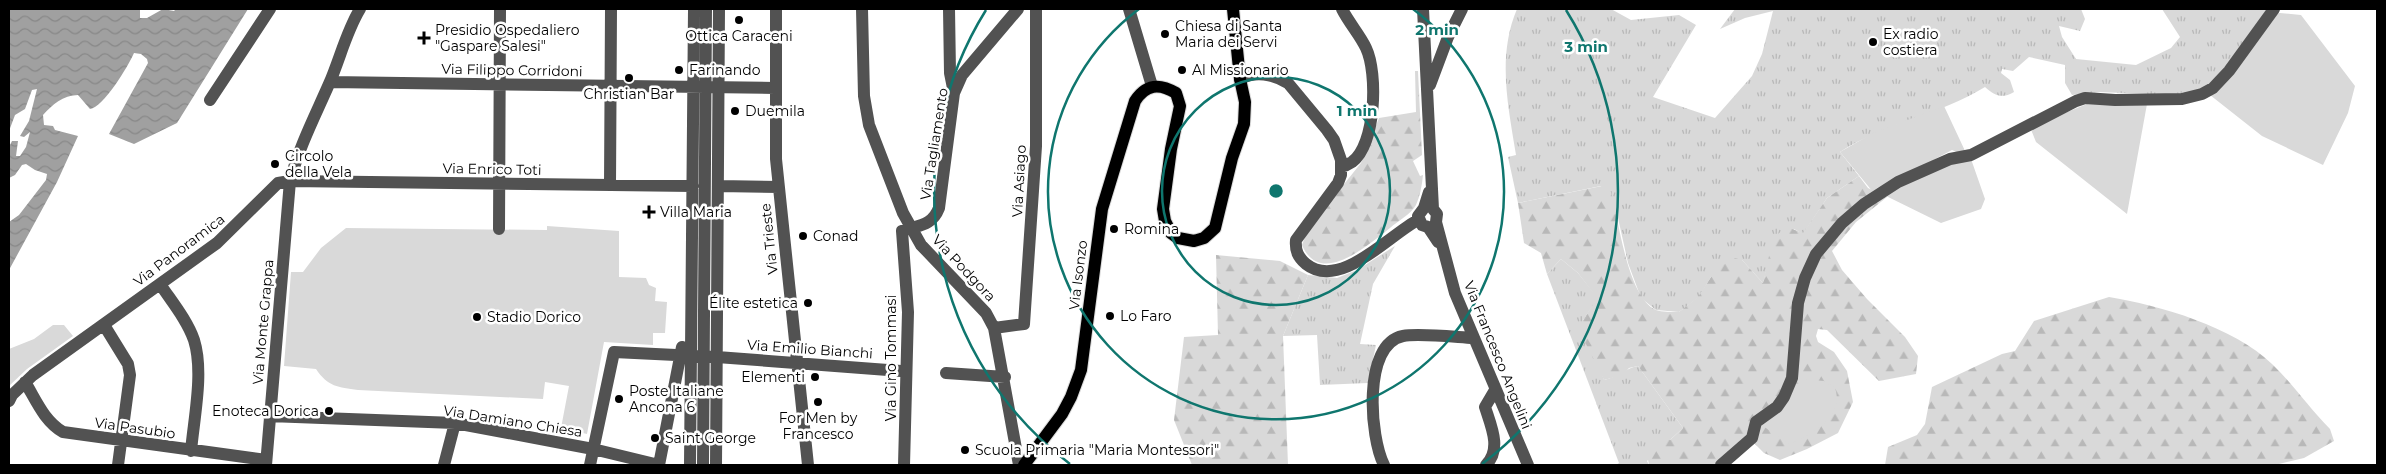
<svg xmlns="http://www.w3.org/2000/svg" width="2386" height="474" font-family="Montserrat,sans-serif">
  <defs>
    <pattern id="grass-tufts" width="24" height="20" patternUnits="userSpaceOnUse" patternTransform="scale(1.25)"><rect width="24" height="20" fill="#d9d9d9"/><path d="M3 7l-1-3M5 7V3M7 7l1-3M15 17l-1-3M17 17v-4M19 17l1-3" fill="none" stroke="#b8b8b8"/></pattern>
    <pattern id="forest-firs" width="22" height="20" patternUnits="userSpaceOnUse" patternTransform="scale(1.25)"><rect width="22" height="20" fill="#d9d9d9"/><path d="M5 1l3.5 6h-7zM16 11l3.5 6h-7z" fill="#b8b8b8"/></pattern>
    <pattern id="water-waves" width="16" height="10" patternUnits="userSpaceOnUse" patternTransform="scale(1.25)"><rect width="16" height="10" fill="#a0a0a0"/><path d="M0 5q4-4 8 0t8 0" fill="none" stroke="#888"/></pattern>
  </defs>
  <rect width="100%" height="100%" fill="#fff"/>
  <path fill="url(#grass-tufts)" d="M1517 9H1611L1631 20 1679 15 1696 25 1653 97 1715 118 1752 76 1762 54 1773 11 1745 18 1720 29 1735 9H2081L2085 19 2080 31 2059 26 2062 37 2076 59 2136 65 2171 48 2180 37 2162 9H2267L2219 76 2199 92 2171 95 2099 92 2072 95 2065 83V65L2029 57 2013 71 2002 69 2001 73 2010 80 2014 92C2002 99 1995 96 1985 87 1939 115 1885 123 1840 152L1859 176 1827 198 1803 234 1794 229 1767 268 1763 283 1742 260 1711 277 1699 297 1679 312 1656 310 1641 298 1628 263 1618 218 1601 186 1518 203 1508 157 1516 155C1508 106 1497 56 1517 9Z
    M1395 246 1373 284 1360 344 1376 345 1368 383 1320 385 1317 335 1283 336 1308 275 1337 278 1357 270Z
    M1561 259 1578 273 1598 298 1583 320 1604 380C1619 377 1626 368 1638 366L1683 428 1647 461 1649 465H1616L1619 463 1547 274Z"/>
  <path fill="url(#forest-firs)" d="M1415 71H1418L1422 155 1413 161 1420 176 1423 175C1422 185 1420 196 1416 205 1411 214 1398 221 1390 228 1368 245 1320 288 1302 245L1308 229 1361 163 1379 118 1416 112Z
    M1859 176 1868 188 1887 197 1856 222 1832 251 1842 270 1867 299 1905 337 1918 356 1916 374 1879 381 1827 330 1818 329 1816 336 1818 342 1834 352 1847 371 1853 402 1838 433 1807 449 1780 460 1764 453 1754 443 1717 465H1649L1646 449 1655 439 1670 440 1683 428 1638 366 1629 368 1623 375 1604 380 1584 340 1583 320 1597 298 1578 273 1561 259 1547 274 1541 253 1524 243 1518 203 1602 186 1611 192C1619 220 1627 297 1656 310 1662 312 1672 312 1679 312L1698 297 1711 277 1731 257 1742 260 1763 283 1773 238 1787 227 1803 233 1827 198Z
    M1216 255 1280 261 1308 275 1283 336 1288 465H1192L1174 420 1184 337 1218 335Z
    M2109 297C2159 305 2234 327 2272 364 2293 384 2309 408 2330 429L2334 441 2304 458 2275 465H1885L1888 447 1917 435 1925 424 1932 387 2002 354 2015 351 2034 321Z"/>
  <path fill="#d9d9d9" d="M2280 13 2301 15 2355 86 2348 113 2323 165 2262 136 2210 95 2273 14Z
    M2087 104H2147L2127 214 2036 142 2030 127Z
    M1944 106 1966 153H1959L1952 150 1873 192 1840 152 1873 133Z
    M1971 159 1985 199 1981 209 1941 223 1882 194 1949 161Z
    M547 226 619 231V277L646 278 649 285 656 288 655 301 667 302 665 333H653V345L604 342 587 434 561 428 569 386 545 382 543 399 358 390C338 387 328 387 316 369L284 366 291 272H303L321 248 346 228 547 230Z
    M53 325H64L73 336 27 369 9 386V349L34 339Z
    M1803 379 1824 381 1835 388C1845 417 1811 435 1789 444L1763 426 1776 408 1788 404Z"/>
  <path fill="url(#water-waves)" d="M9 9H140V18H147L163 9 174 11 176 9H248L177 123 134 144 109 134 148 63 147 59 141 54 134 53C129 65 103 108 90 109L78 95C63 95 52 105 43 115L44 125 53 126 55 130 78 136 57 182 9 270V222L19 215 46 180 47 174 35 170 26 164 22 165 15 175 9 178V147L12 141H18L16 156H20L26 147 30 132 24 137 20 136 29 121 37 89 32 90 25 109 15 115 9 131Z"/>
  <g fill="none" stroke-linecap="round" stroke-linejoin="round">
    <defs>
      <path id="major" d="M1024 465 1062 414 1071 397 1081 370 1102 209 1135 101C1146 84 1159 83 1176 93L1180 106 1171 149 1163 209 1165 221 1171 233 1178 238 1194 241 1204 238 1215 228 1232 158 1244 124 1245 102 1240 79 1233 9"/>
    </defs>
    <use href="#major" stroke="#dbdbdb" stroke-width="14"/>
    <path stroke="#525252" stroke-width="12" d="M776 9V159L808 465
      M862 9 864 96 869 125 903 213 921 245 986 313 994 328 1019 465
      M949 9 950 73 954 93
      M1129 9 1152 86
      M1423 9 1433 209 1437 214 1436 222 1455 293 1528 465
      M1240 79C1255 71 1273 74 1288 83L1327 130 1334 140 1341 160V175L1338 183 1296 240C1295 251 1298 257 1306 264 1340 291 1389 235 1418 220
      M330 82 775 88
      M1430 85 1448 37 1462 9
      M210 100 270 9
      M1341 167C1345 166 1349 164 1352 162 1376 145 1378 73 1366 48 1360 35 1349 23 1342 9
      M610 185 611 9
      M718 186 779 187
      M1429 192 1424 208 1418 216 1422 225 1428 227 1438 242
      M499 229 500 9
      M160 284C172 302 187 320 194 340 204 372 194 417 191 451
      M104 325 128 364 130 375 118 465
      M994 328 1024 324 1036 146V9
      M946 373 1005 377
      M25 382C36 400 44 421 63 432L266 460
      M9 401 12 395 33 375 217 243 278 183 290 181C299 147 315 116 329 84 340 59 346 32 360 9
      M269 416 455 423 593 449 659 465
      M266 465 290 181 693 186
      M444 465 455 423
      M590 465 614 352 717 357 901 371
      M659 465 682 347
      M690 465 694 9
      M703 465 706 9
      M716 465 719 9
      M904 465 908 312 902 231C919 225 932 226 939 208L954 93 962 75 1018 9
      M1384 465C1370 438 1362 344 1403 336 1418 333 1455 337 1473 338
      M1486 465C1502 449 1491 426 1485 407L1495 390
      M1721 465 1752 438 1756 422 1777 407 1784 397 1792 378 1798 303 1805 278 1816 254 1842 223 1864 204 1898 182 1950 159 1971 155 2076 101 2085 98 2115 100 2182 99 2202 94 2213 88 2229 71 2274 9"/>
    <use href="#major" stroke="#000" stroke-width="12"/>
  </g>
  <g fill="none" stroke="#0f766e" stroke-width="2.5">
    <circle cx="1276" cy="191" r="114"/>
    <path d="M1413 9A228 228 0 1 1 1139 9"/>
    <path d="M1070 464A342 342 0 0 1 986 10M1566 10A342 342 0 0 1 1482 464"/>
  </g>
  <g fill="#000" stroke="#fff" stroke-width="2">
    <circle cx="739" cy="20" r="5"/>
    <circle cx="1165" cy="34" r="5"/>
    <path d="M421.5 30.5h5v5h5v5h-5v5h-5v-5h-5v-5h5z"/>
    <circle cx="1873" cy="42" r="5"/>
    <circle cx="679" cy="70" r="5"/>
    <circle cx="1182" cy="70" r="5"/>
    <circle cx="629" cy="78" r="5"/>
    <circle cx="735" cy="111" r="5"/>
    <circle cx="275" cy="164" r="5"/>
    <path d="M646.5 204.5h5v5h5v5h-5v5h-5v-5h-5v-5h5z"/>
    <circle cx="1114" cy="229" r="5"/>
    <circle cx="803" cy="236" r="5"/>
    <circle cx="808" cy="303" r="5"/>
    <circle cx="1110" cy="316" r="5"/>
    <circle cx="477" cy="317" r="5"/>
    <circle cx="815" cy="377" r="5"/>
    <circle cx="619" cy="399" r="5"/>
    <circle cx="818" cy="402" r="5"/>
    <circle cx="329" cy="411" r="5"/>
    <circle cx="655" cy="438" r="5"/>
    <circle cx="965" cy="450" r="5"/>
  </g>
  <g text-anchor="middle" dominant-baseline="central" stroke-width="5" stroke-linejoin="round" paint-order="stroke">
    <g font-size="14" fill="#000" stroke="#fff" text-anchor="start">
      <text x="1175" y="26">Chiesa di Santa<tspan x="1175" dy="16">Maria dei Servi</tspan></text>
      <text x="435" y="30">Presidio Ospedaliero<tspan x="435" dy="16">"Gaspare Salesi"</tspan></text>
      <text x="1883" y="34">Ex radio<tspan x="1883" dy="16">costiera</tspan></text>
      <text x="739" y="36" text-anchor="middle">Ottica Caraceni</text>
      <text x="689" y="70">Farinando</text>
      <text x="1192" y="70">Al Missionario</text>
      <text x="629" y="94" text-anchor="middle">Christian Bar</text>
      <text x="745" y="111">Duemila</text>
      <text x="285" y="156">Circolo<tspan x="285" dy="16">della Vela</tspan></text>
      <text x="660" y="212">Villa Maria</text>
      <text x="1124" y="229">Romina</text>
      <text x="813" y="236">Conad</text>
      <text x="798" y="303" text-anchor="end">Élite estetica</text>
      <text x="1120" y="316">Lo Faro</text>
      <text x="487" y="317">Stadio Dorico</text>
      <text x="805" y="377" text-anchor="end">Elementi</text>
      <text x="629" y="391">Poste Italiane<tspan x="629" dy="16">Ancona 6</tspan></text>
      <text x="319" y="411" text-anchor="end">Enoteca Dorica</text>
      <text x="818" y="418" text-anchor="middle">For Men by<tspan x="818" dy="16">Francesco</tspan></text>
      <text x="665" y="438">Saint George</text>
      <text x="975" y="450">Scuola Primaria "Maria Montessori"</text>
    </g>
    <g font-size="14" fill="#000" stroke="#fff">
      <text transform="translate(512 70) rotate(1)">Via Filippo Corridoni</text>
      <text transform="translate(934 144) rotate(-81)">Via Tagliamento</text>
      <text transform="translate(492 169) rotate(1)">Via Enrico Toti</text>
      <text transform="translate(1019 181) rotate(-87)">Via Asiago</text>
      <text transform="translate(769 239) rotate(-96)">Via Trieste</text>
      <text transform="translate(179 250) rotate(-37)">Via Panoramica</text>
      <text transform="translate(964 268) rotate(47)">Via Podgora</text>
      <text transform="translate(1078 275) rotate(-83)">Via Isonzo</text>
      <text transform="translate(263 322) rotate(-85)">Via Monte Grappa</text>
      <text transform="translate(810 349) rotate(4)">Via Emilio Bianchi</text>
      <text transform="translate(1498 355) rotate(68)">Via Francesco Angelini</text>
      <text transform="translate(891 358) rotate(-90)">Via Gino Tommasi</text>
      <text transform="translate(513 421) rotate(9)">Via Damiano Chiesa</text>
      <text transform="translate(135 428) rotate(8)">Via Pasubio</text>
    </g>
  </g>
  <circle cx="1276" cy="191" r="8" fill="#0f766e" stroke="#fff" stroke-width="2.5"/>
  <g font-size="15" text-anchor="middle" font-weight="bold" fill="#0f766e" stroke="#fff" stroke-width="5" stroke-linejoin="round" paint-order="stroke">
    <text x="1437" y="35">2 min</text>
    <text x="1586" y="52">3 min</text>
    <text x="1357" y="116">1 min</text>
  </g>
  <rect width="2386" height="474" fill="none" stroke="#000000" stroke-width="20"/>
</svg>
